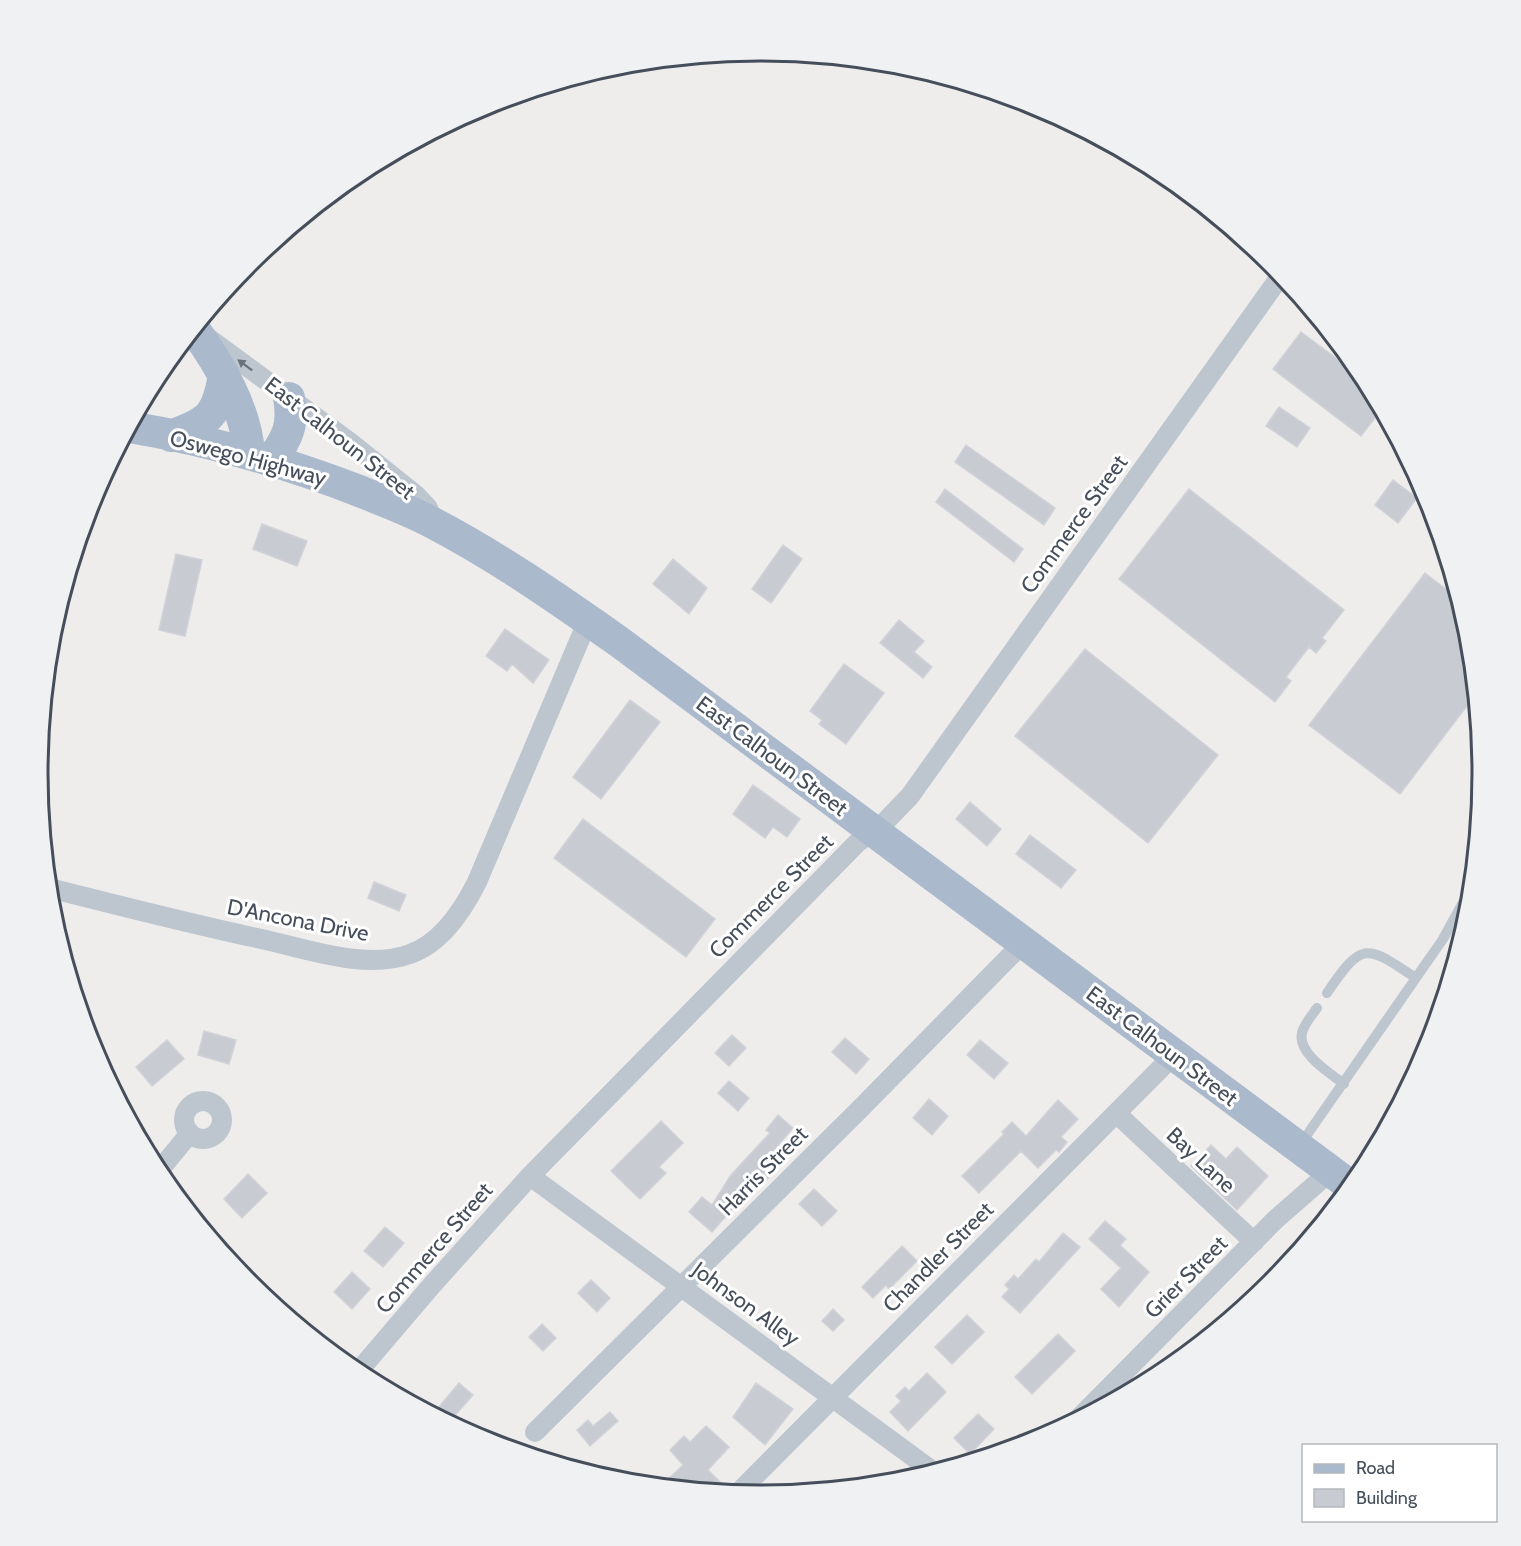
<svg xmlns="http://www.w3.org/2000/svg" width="1521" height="1546" font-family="Cabin,sans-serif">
  <rect width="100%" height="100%" fill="#efedec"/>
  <path fill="#c9cbd3" stroke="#d0d2d8" stroke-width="1.5" d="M1301 332 1368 382 1382 409 1361 436 1273 369Z
    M1279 407 1310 428 1297 447 1266 426Z
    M966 445 1055 508 1044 525 955 462Z
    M1393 480 1417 498 1398 523 1375 505Z
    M945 489 1023 549 1014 562 936 502Z
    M1189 489 1344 610 1322 638 1326 641 1316 653 1309 647 1286 677 1291 681 1275 702 1119 579Z
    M262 524 307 541 297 566 253 549Z
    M783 545 802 559 771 603 752 589Z
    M176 554 202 560 185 636 159 630Z
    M673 559 707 588 689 614 653 584Z
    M1425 573 1460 600 1470 632 1476 694 1400 794 1309 725Z
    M899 620 924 641 914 652 932 667 923 678 880 643Z
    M505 629 549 660 533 683 512 664 507 671 486 656Z
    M1085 649 1218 755 1148 843 1015 736Z
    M844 664 884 693 846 744 819 724 822 720 810 711Z
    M630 700 660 722 601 799 573 777Z
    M753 785 800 819 787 837 773 827 765 838 733 814Z
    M970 802 1001 829 987 846 956 819Z
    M583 819 715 919 686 957 554 858Z
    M1030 835 1076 870 1061 888 1016 854Z
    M374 882 406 895 399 911 368 898Z
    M204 1031 236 1040 229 1064 198 1055Z
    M732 1035 746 1048 729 1066 715 1053Z
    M845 1038 869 1059 856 1074 832 1052Z
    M167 1040 184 1059 152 1086 136 1067Z
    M980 1040 1008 1063 994 1079 967 1055Z
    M729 1081 749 1098 738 1111 718 1093Z
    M929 1099 948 1116 932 1135 913 1118Z
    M1058 1100 1078 1119 1061 1137 1067 1142 1059 1152 1056 1150 1038 1168 1021 1151 979 1193 962 1176 1004 1134 1002 1132 1012 1122 1026 1136Z
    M778 1115 793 1128 768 1157 778 1166 762 1185 760 1184 735 1210 733 1208 712 1232 689 1212 702 1197 712 1205 731 1175 770 1133 766 1130Z
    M661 1121 683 1143 659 1167 666 1173 640 1199 611 1171Z
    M1211 1145 1226 1159 1237 1147 1268 1176 1237 1210 1191 1166Z
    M248 1174 267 1193 242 1218 224 1199Z
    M814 1189 837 1211 822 1226 799 1204Z
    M1105 1221 1126 1239 1120 1245 1149 1272 1119 1307 1101 1289 1121 1268 1089 1239Z
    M385 1227 404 1243 383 1267 364 1251Z
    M1063 1233 1080 1247 1020 1313 1002 1297 1009 1289 1005 1285 1014 1275 1018 1279 1036 1259 1039 1262Z
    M902 1246 917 1261 889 1289 886 1285 873 1298 862 1287Z
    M352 1272 370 1289 352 1309 334 1292Z
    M591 1280 610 1298 597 1312 578 1293Z
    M833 1309 844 1320 833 1331 822 1321Z
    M967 1315 984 1332 952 1364 935 1347Z
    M542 1324 556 1338 543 1351 529 1337Z
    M1058 1334 1075 1351 1032 1394 1015 1377Z
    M927 1373 946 1392 908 1431 890 1412 901 1401 896 1396 905 1387 909 1391Z
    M459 1383 473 1395 449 1422 433 1414Z
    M756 1383 793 1409 765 1445 733 1417Z
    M610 1412 618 1421 590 1446 577 1430 588 1420 593 1426Z
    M978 1414 994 1429 970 1454 954 1438Z
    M706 1426 729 1447 708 1470 720 1482 711 1491 661 1486 683 1465 670 1450 684 1436 690 1442Z"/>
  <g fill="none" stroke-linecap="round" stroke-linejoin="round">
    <path stroke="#bdc6cf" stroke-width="10" d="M1327 993C1363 940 1366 945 1416 978
      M1317 1008C1312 1015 1304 1024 1302 1033 1297 1053 1330 1073 1344 1084
      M1300 1145 1443 939 1472 886"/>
    <path stroke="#bdc6cf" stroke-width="20" d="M207 337 351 443 416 495 428 508 431 520
      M49 888C121 906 194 925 266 940 309 950 368 970 410 954 442 943 463 910 477 882L588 620
      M184 1120a19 19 0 1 1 38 0a19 19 0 1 1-38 0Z
      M1116 1113 1254 1242
      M158 1172 190 1133
      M530 1176 934 1472
      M357 1373 432 1285 530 1176 857 843 883 824 910 796 1282 274
      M1078 1419 1275 1220 1331 1171
      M535 1432 861 1108 1023 943
      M737 1494 1174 1055"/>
    <path stroke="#abb9cd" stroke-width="32" d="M194 329C219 363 247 411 249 454
      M129 427C209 440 287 463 362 492 386 502 411 511 433 523 498 557 558 599 618 641L1352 1187
      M171 436C209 421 217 417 224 375
      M272 460C287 438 294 426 289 398"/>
  </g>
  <defs><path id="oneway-solid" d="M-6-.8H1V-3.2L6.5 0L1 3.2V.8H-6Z" transform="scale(1.5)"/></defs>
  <use fill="#69727d" href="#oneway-solid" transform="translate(245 365) rotate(-143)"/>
  <g text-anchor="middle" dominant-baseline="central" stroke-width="6" stroke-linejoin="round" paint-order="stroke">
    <g font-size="22" fill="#454e5a" stroke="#fff">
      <text transform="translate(340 438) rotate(38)">East Calhoun Street</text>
      <text transform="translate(248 458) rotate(15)">Oswego Highway</text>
      <text transform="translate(1074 524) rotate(-54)">Commerce Street</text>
      <text transform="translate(772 756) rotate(37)">East Calhoun Street</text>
      <text transform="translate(771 896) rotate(-45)">Commerce Street</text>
      <text transform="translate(298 920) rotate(11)">D'Ancona Drive</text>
      <text transform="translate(1162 1046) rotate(37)">East Calhoun Street</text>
      <text transform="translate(1201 1160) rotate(43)">Bay Lane</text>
      <text transform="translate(763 1171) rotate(-45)">Harris Street</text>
      <text transform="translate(434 1248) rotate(-49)">Commerce Street</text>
      <text transform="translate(938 1257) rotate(-45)">Chandler Street</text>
      <text transform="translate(1186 1277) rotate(-45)">Grier Street</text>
      <text transform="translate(746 1304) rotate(36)">Johnson Alley</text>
    </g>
  </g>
  <path d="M0 0H1521V1546H0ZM48 773a712 712 0 1 1 1424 0a712 712 0 1 1-1424 0Z" fill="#f0f1f2" fill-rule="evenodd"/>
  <path fill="none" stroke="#454e5a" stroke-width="3" d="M48 773a712 712 0 1 1 1424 0a712 712 0 1 1-1424 0Z"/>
  <rect x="1302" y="1444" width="195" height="78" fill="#ffffff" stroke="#b5b8bd" stroke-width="1.5"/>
  <rect x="1314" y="1464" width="30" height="9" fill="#abb9cd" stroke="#b5b8bd" stroke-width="1.5"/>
  <text x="1356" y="1474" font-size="18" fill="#454e5a">Road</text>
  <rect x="1314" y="1489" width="30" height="18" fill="#c9cbd3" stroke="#b5b8bd" stroke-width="1.5"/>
  <text x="1356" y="1504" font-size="18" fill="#454e5a">Building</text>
</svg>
